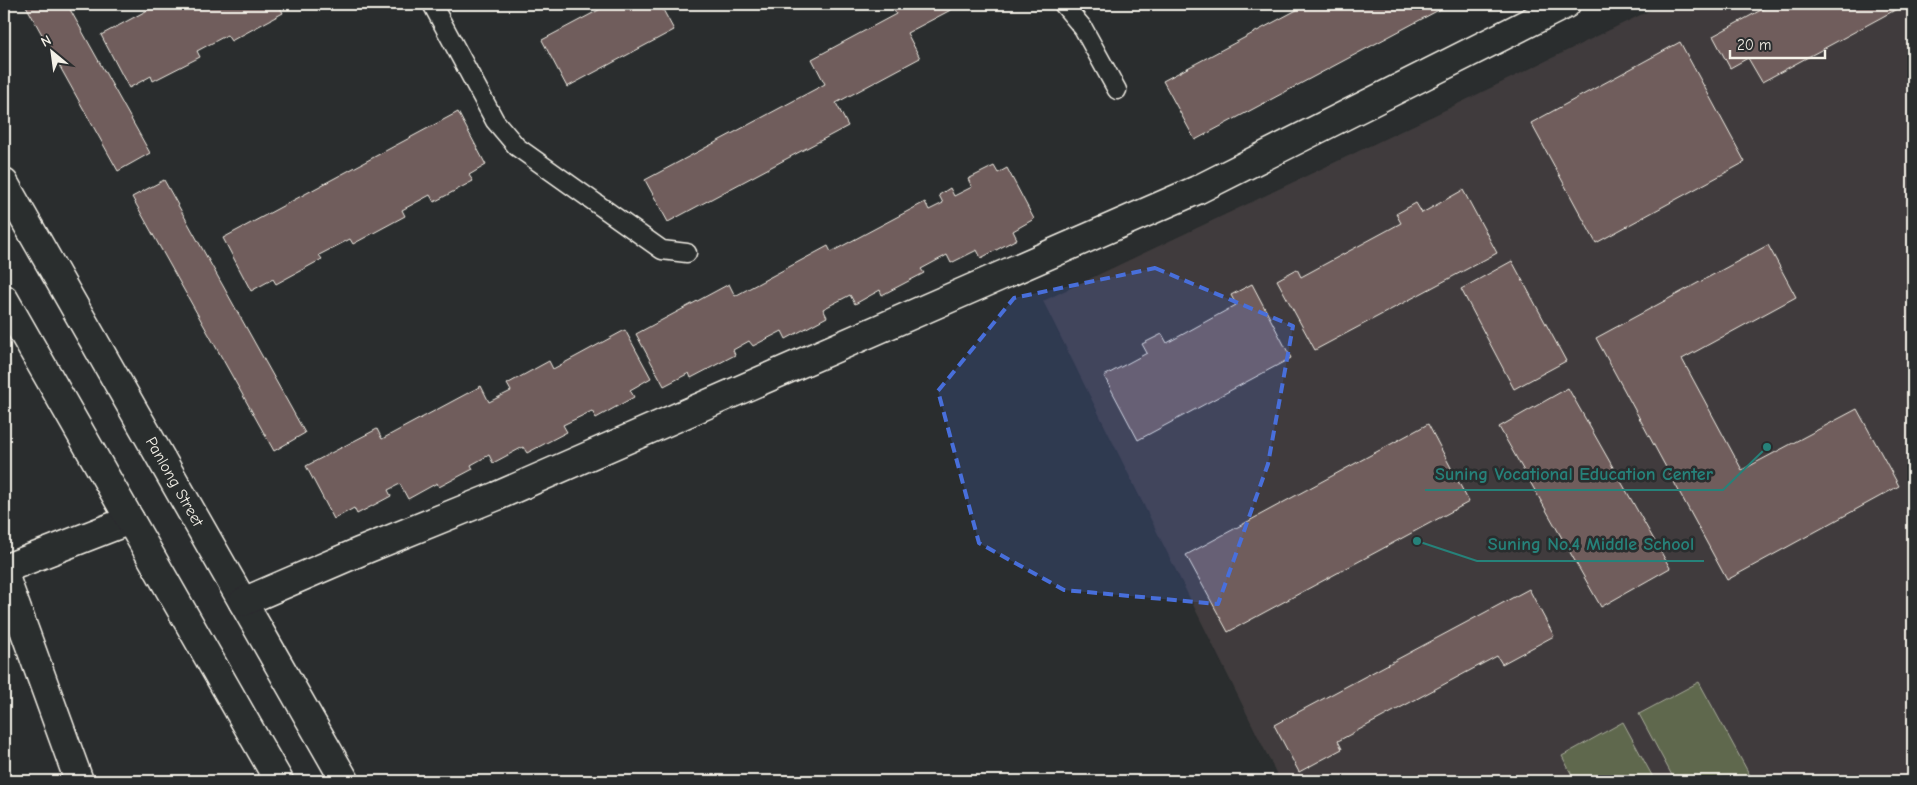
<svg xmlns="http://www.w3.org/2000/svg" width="1917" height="785" font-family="'Comic Neue',sans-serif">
  <rect width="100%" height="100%" fill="#2a2d2e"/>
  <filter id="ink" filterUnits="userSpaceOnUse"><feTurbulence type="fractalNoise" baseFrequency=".02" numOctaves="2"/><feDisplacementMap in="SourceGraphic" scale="10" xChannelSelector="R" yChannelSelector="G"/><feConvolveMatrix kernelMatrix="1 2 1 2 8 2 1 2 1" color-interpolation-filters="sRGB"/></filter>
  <g filter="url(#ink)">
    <path fill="#3f3b3c" d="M1663 4H1913V781H1280L1043 301 1441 112Z"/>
    <path fill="#5e674e" stroke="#a9ac9b" d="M1699 682 1753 781H1675L1639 714Z
      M1623 722 1655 781H1575L1562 756Z"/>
    <path fill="#705d5c" stroke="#f4f1e8" d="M25 4H67L150 153 118 171Z
      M159 4H286L280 7 283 13 231 41 227 35 197 51 200 57 153 81 151 76 129 88 101 35Z
      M610 4H660L674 30 567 87 542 40Z
      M891 4H962L907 33 920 58 836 103 848 126 668 222 645 180 825 84 812 59 896 14Z
      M1308 4H1450L1195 140 1163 81Z
      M1772 4H1906L1762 82 1748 58 1730 68 1713 36Z
      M1680 42 1745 162 1596 243 1531 123Z
      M458 112 486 165 469 175 473 181 434 202 430 195 402 210 405 216 353 244 350 239 319 255 322 259 276 284 273 279 251 291 223 238Z
      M994 166 998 173 1007 168 1034 219 1013 231 1017 239 981 258 977 250 951 263 947 255 921 269 924 273 882 295 880 290 855 304 850 295 823 309 827 317 786 339 782 331 753 346 749 341 733 350 735 355 691 378 689 373 664 386 636 334 729 284 735 296 828 246 831 252 925 202 929 210 943 203 939 195 950 188 954 196 972 187 968 179Z
      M164 180 305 433 274 451 132 197Z
      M1463 190 1497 253 1315 350 1277 280 1297 269 1301 277 1401 223 1396 214 1416 203 1422 213Z
      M1768 245 1796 297 1682 359 1742 470 1857 409 1899 486 1727 580 1596 338Z
      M1512 261 1566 361 1514 389 1461 289Z
      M1252 284 1291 358 1138 440 1104 376 1147 353 1142 344 1162 334 1167 343 1236 305 1231 295Z
      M625 330 651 378 630 390 634 397 596 418 592 411 563 425 567 432 527 453 523 447 493 463 489 455 471 465 473 469 439 487 437 483 408 499 400 484 388 490 391 496 357 514 354 508 334 519 306 466 377 429 382 439 481 386 489 402 511 391 507 384 549 361 553 369Z
      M1568 388 1670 568 1601 607 1499 427Z
      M1428 424 1469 502 1228 632 1186 555Z
      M1529 589 1554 636 1502 664 1497 656 1338 741 1342 749 1299 772 1274 725Z"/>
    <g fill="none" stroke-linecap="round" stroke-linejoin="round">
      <defs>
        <path id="lane" d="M432 4 495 121 517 147 662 250 687 253
          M1063 4 1083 28 1117 90"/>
        <path id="street" d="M4 569 130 520
          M4 574 79 781"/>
        <g id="secondary">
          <path id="s1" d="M4 183 345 781"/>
          <path d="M4 299 279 781"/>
          <path d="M243 602 359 552 497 496 1197 190 1566 4"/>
        </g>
      </defs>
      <use href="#lane" stroke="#f4f1e8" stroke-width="21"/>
      <use href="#street" stroke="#f4f1e8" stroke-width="31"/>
      <use href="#secondary" stroke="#f4f1e8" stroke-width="31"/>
      <use href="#lane" stroke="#2a2d2e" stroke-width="18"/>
      <use href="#street" stroke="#2a2d2e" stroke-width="28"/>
      <use href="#secondary" stroke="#2a2d2e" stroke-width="28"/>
    </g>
  </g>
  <path fill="#486fdb" fill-opacity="0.2" stroke="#486fdb" stroke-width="4" stroke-dasharray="10 6" stroke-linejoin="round" d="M1155 268 1293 326 1268 464 1218 604 1064 590 979 543 938 391 1014 298Z"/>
  <g text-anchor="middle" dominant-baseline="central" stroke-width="5" stroke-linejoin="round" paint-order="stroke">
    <g font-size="16" fill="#f4f1e8" stroke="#2a2d2e">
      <text stroke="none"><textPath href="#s1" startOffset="344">Panlong Street</textPath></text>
    </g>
  </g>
  <path fill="none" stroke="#26827a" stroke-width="2" d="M1767 447L1723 490H1425M1417 541L1477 561H1704"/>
  <g fill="#26827a" stroke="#2a2d2e" stroke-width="2">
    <circle cx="1767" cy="447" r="5"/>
    <circle cx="1417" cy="541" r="5"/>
  </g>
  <g font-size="18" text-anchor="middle" font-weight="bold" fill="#26827a" stroke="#2a2d2e" stroke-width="5" stroke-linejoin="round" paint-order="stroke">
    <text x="1574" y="480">Suning Vocational Education Center</text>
    <text x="1591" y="550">Suning No.4 Middle School</text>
  </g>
  <rect width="1917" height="785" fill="none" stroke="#2a2d2e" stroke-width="20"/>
  <rect x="10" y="10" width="1897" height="765" fill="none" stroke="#f4f1e8" stroke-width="2" filter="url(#ink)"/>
  <g transform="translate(52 52) rotate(331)" stroke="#2a2d2e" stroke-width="4" paint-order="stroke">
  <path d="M0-4L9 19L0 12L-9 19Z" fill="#f4f1e8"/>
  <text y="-8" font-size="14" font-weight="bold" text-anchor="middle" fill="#f4f1e8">N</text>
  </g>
  <path d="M1730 50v8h95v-8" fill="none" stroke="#f4f1e8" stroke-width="2.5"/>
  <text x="1737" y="50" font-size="15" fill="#f4f1e8" stroke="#2a2d2e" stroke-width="4" paint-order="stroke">20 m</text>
</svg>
